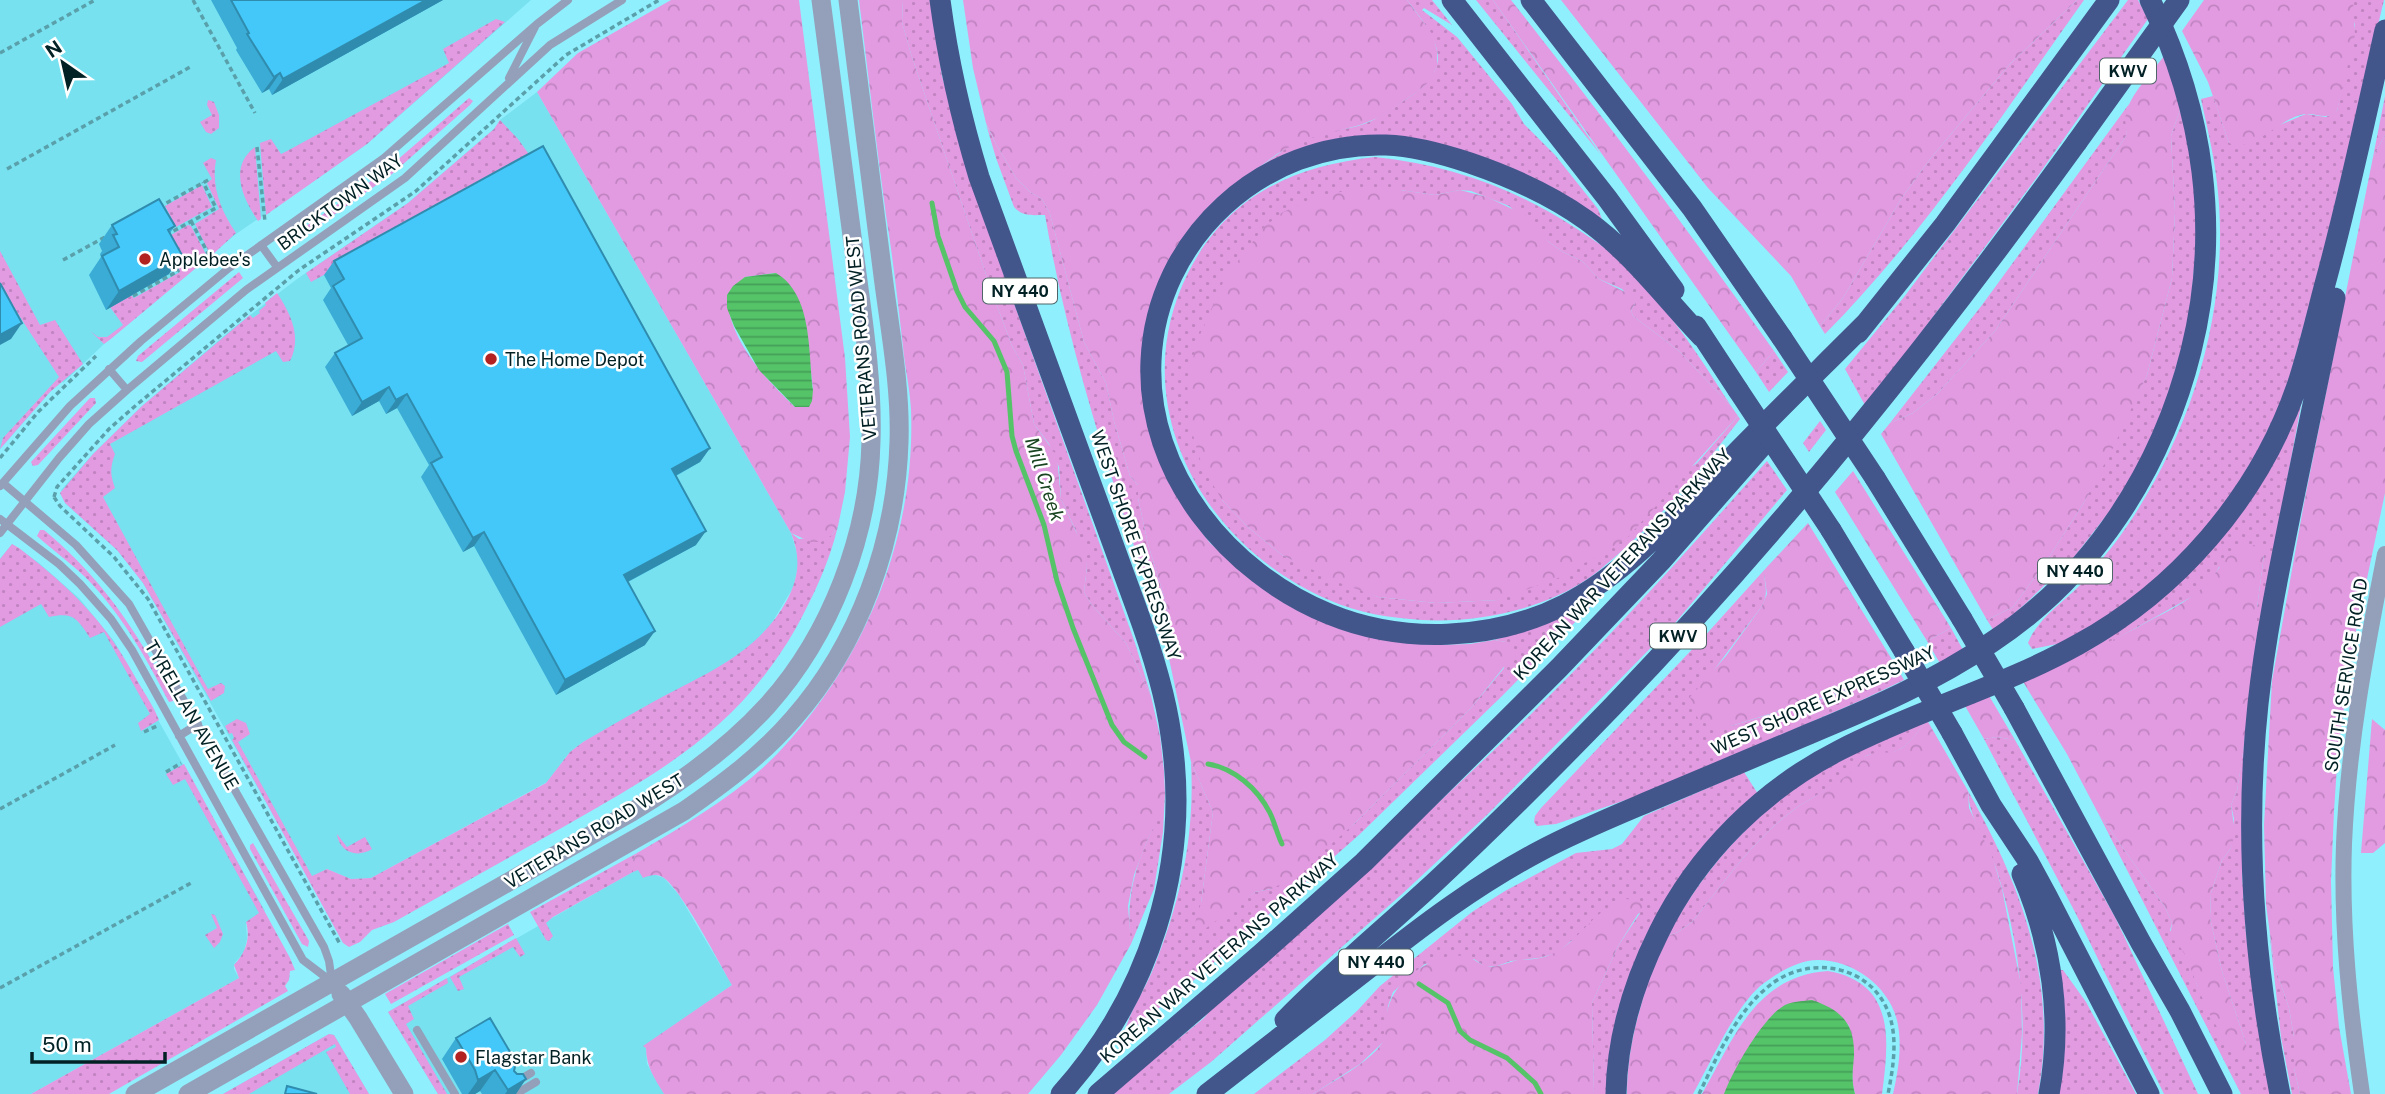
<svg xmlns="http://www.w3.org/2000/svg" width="2385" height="1094" font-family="'Public Sans',sans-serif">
  <defs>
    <pattern id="grass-dots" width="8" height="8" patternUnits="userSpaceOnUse" patternTransform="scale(1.75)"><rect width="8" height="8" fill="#e29ae1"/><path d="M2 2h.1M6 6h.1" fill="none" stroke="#c084c1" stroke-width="1.8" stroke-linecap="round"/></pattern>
    <pattern id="forest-crowns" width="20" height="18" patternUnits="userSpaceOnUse" patternTransform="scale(1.75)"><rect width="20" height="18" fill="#e29ae1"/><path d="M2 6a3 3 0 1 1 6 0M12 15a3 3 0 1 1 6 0" fill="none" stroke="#c084c1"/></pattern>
    <pattern id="water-rules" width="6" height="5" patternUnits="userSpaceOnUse" patternTransform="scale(1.75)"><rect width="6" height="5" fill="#55c469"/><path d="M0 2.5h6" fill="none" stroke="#449f56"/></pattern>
  </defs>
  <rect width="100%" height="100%" fill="#90effd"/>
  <path fill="#77e1f0" d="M0 0H531L367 144 236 234 104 344 63 383 62 381 50 392 0 449Z
    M537 92 791 533 799 560 794 586 770 626 755 642 724 665 583 742 570 752 547 782 371 878 351 879 327 869 309 879 143 583 117 550 65 503 61 490 93 454 142 406 232 329 297 279 408 203 494 129 500 120Z
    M12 544 39 563 79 598 114 641 265 911 246 922 247 939 244 952 234 964V969L239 978 31 1094H0V559Z
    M638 869 664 878 679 895 732 985 644 1046 646 1048 647 1064 664 1094H438L388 1012Z
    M329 1034 334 1035 369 1094H223Z"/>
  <path fill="url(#grass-dots)" d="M903 0H931L942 76 977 199 1135 643 1151 696 1126 643 1091 604 1084 592 1087 566 1076 531 1061 499 1059 467 1049 444 1034 424 1023 365 1012 346 993 295 911 54 902 22Z
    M1407 0H1432L1452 25 1424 8 1422 10 1457 37 1512 104 1524 124 1555 155 1598 209 1602 219 1443 146 1260 167C1273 158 1286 147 1300 140 1319 133 1339 131 1358 126 1376 121 1389 110 1405 100 1458 67 1438 40 1407 0Z
    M1476 0H1493L1601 155Z
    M2077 0H2084C2003 114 1924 234 1825 334L1820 326 1843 298 1901 199 1930 159 2010 64Z
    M2128 0H2138L2148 19 2037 177 1866 407 1845 369 1904 297Z
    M2353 0H2384L2320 267 2285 394 2252 464 2216 517 2167 570 2108 617 2062 643 2032 649 2028 643C2037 619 2064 602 2081 584 2092 571 2104 557 2115 543 2190 442 2232 309 2217 183 2214 155 2207 127 2201 99L2213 96 2229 143 2259 138 2277 126 2306 114 2326 117 2337 111 2355 25 2352 14Z
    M496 19 505 22 367 144 266 215 260 143 271 139 281 154 287 151 449 63 443 49Z
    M2385 96V135L2373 157Z
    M469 98 473 101 470 105 392 174 297 241H291L293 235 381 174Z
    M208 100 214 102 219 115V128L211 134 206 132 200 122 212 115 207 105Z
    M2129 104C2125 117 2128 123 2126 136L1995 331 1937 394 1913 413 1890 423 1982 305Z
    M2181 107 2192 159 2198 225 2189 324 2162 415 2134 473 2109 512 2075 556 2024 605 1994 631 1987 620 2013 607 2046 562 2083 504 2147 375 2172 278 2175 212 2171 136Z
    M500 120 518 139 533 160 311 282 306 273 408 203 494 129Z
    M986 124 996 144 1016 178 1030 192 1042 199 1050 214 1084 342 1106 383 1114 421 1130 476 1138 485V498L1148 544 1167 606 1169 622 1164 635C1117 496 1070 360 1045 215 1032 215 1023 217 1014 207L996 158Z
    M255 147 261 219 258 221C243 199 228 167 255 147Z
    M1375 157C1447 164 1514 188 1574 227 1589 237 1604 246 1617 258 1663 300 1698 354 1731 406L1679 351 1633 316 1631 310 1635 304 1622 289 1599 279 1582 261 1563 252 1549 242 1509 206 1471 191 1460 190 1435 195 1400 190 1222 500 1249 528 1282 555 1378 597 1436 603 1498 600 1697 463 1738 416 1740 419C1702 469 1662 516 1615 557 1606 564 1598 572 1589 578 1542 610 1477 623 1422 620 1390 618 1358 613 1329 600 1202 546 1123 403 1188 273 1227 196 1293 166 1375 157Z
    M211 158 216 160C211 187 221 211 236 233L211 256 195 224 219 209 207 183 212 179 203 163Z
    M202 185 212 207 176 227 165 206Z
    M188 225 191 226 208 258 112 338 104 344 90 331 98 337H107L123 325 110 307 131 295 134 298 180 272 164 244 171 235Z
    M0 251 40 325 55 320 83 364 50 392 0 449 3 438 59 377 11 303 0 292Z
    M239 272 243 278 142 362 136 361 138 356Z
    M277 293C291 314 302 337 290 361L283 362 276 351 110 444 115 454C110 467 110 475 115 488L103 497 208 689 221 683 225 686 224 693 211 701 143 583 117 550 65 503 60 493 93 454 142 406 250 315 253 318 260 313 259 311 266 305 265 303Z
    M1774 351 1788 372 1769 392 1756 372Z
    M90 398H95L96 403 38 465 33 466 31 462Z
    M2302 400 2257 643V608L2264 555 2219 567 2212 580 2195 595 2107 644 2069 661 2138 615Z
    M1820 421 1826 430 1809 452 1803 443Z
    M1767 461 1787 490 1675 623 1489 813 1401 895 1211 1062 1169 1094H1111L1204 1018 1212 1008C1336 897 1460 787 1577 668 1643 601 1705 531 1767 461Z
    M838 526C829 563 814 595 796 628 738 729 663 770 565 826 508 858 451 890 394 922L372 930 360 942 349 947 343 943 232 740 234 738 232 733 229 734 225 726 237 719 246 723 250 734 238 742 312 876 327 869 351 879 371 878 546 783 570 752 583 742C606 729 629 715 653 702 704 674 758 654 787 600 799 577 801 557 791 533L799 539 832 535Z
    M40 530H44C90 568 123 611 153 663 160 675 169 688 173 701L169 702C147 660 124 618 91 583 75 566 55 552 37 536Z
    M12 544 19 548C73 590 105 621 138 682 145 694 154 707 159 720L141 731 138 723 150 714 104 632 90 638C77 618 73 612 49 617L41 604 0 627V559Z
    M1766 568C1761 582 1771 588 1762 606L1714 670 1731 726 1847 691 1889 673 1896 666 1904 680 1862 700 1646 793 1556 824 1537 826 1534 822 1535 816 1541 808 1702 639Z
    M1592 600 1595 602 1502 696 1360 834 1193 981 1124 1036C1127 1015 1146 988 1154 967 1181 900 1195 835 1191 762L1213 812 1201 903 1240 902 1255 892 1271 889 1354 824 1471 708 1504 668 1506 642 1494 640 1519 632Z
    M1951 628 1963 650 1941 665 1927 641Z
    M1927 720C1917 732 1908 749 1891 753 1881 755 1872 752 1864 757 1857 776 1811 797 1795 809 1753 839 1724 883 1692 922L1678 932 1668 936C1704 866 1758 810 1824 768 1855 749 1894 735 1927 720Z
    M1997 737 2015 740 2115 917 2198 1094H2164L2076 914 1984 739Z
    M2245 739 2242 872 2246 934 2272 1094H2241L2098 813 2165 907 2172 923 2170 930 2189 959 2197 985 2225 1038 2246 1044 2222 971 2210 918 2211 893 2222 860 2231 848 2234 819 2231 805 2237 791Z
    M184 764 290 958 295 970 290 971 289 980 285 986 288 991 109 1094H31L239 978 234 965C245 953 251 939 246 922L259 913 185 779 173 785 166 774Z
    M1744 772 1758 794 1694 861 1608 1094H1594L1592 1003 1618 946 1640 913 1571 941 1557 953 1539 958 1511 961 1497 966H1484L1474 959 1425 964 1406 980 1393 992 1388 1006 1384 1041 1377 1048 1360 1064 1313 1094H1254L1325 1040 1357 1011 1380 986 1472 912 1505 891 1576 853 1612 849 1622 844 1644 816Z
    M1968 791C2021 885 2059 984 2038 1094H2017C2030 1021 2019 941 1997 871 1988 843 1969 820 1968 791Z
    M1165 794 1163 832 1154 889 1131 944C1126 906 1132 876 1147 841 1154 825 1162 811 1165 794Z
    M337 834 347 847 365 837 372 849C356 859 339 851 337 834Z
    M253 843 309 941 308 947 302 944 250 849V845Z
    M637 853 633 860V872L553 917 546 923 553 936 549 941 546 940 530 912Z
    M211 914 215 915 223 934 220 942 214 948 205 935 217 928Z
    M508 924 514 935 391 1004 385 994Z
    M2269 929 2274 964 2289 1008 2294 1037V1068L2300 1094H2292L2281 1037Z
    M516 938 525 954 520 957 513 947 459 977 464 989 458 991 450 977Z
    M2060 970H2063L2086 1002 2136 1094H2058Z
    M447 978 448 983 408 1006 414 1019 406 1024 447 1094H438L388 1012Z
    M329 1034 334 1035 369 1094H350L326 1052 336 1047 335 1044 249 1094H223Z"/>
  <path fill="url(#forest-crowns)" fill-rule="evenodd" d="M671 0H799L845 358 850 437 845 492 838 526 832 535 821 542H811L791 533 537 92 578 53ZM776 273 807 336 813 390 795 407C764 377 729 341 727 295L745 277Z
    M859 0H903L902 22 911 54 993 295 1012 346 1023 365 1034 424 1057 456 1061 499 1084 549 1087 566 1084 592 1091 604 1126 643 1151 696 1160 736 1164 771 1165 794 1163 808 1147 841 1134 875 1128 906 1131 944 1097 1005 1061 1055 1028 1094H664C655 1079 646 1067 646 1048L643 1046 732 985C718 961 683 892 664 878 658 873 650 875 643 878L638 870 633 872V860L637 853C686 824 740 793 779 752 865 661 916 536 911 410 910 389 905 368 903 347 898 303 893 259 886 215 876 144 868 72 859 0Z
    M963 0H1407L1433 35 1437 51V66L1431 80 1417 92 1380 117 1360 125 1300 141 1277 154 1227 191 1203 215 1143 359 1194 522 1210 543 1255 583 1400 642 1437 645 1470 644 1494 640 1506 642 1515 653 1471 708 1354 824 1292 879 1271 889 1255 892 1205 929H1198L1195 923 1201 903 1213 812 1191 762 1164 635 1169 622 1167 606 1148 544 1138 498V485L1130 476 1114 421 1106 383 1084 342 1050 214 1042 199 1030 192 1016 178 996 144 986 123 973 68Z
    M1493 0H1511C1602 115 1689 231 1774 351L1756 372Z
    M1561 0H2077L2010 64 1930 159 1901 199 1843 298 1820 326 1791 276 1708 188Z
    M2204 0H2353L2355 35 2337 111C2326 121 2318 113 2305 114 2280 117 2251 155 2229 143L2208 82 2182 31Z
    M2164 56 2181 107 2171 136 2175 212 2172 278 2147 375 2114 446 2083 504 2046 562 2013 607 1987 620 1881 434 1890 423 1913 413 1937 394 1995 331 2126 136C2127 128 2124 121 2126 114 2129 96 2153 71 2164 56Z
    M2385 135V493L2352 650 2338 751 2334 811 2331 881 2333 967 2339 1027 2351 1094H2300L2294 1068V1037L2289 1008 2274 964 2266 904 2264 825 2272 681 2304 503 2373 157Z
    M1369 189 1400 190 1435 195 1460 190 1487 197 1525 215 1549 242 1563 252 1582 261 1599 279 1631 295 1635 304 1631 310 1633 316 1679 351 1731 406 1738 416 1627 538 1561 577 1498 600 1436 603 1378 597 1340 583 1282 555 1249 528 1222 500 1202 466 1190 425 1187 381 1198 339 1225 278 1264 227 1283 212 1307 201 1340 192Z
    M1853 471 1951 628 1927 641 1835 492Z
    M1808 523 1896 666 1882 679 1731 726H1710L1698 719 1690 697 1726 656 1762 606 1767 594 1764 573 1766 568Z
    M2250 545H2259L2264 555 2257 608V643L2242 760 2237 791 2231 805 2235 833 2231 848 2222 860 2211 893 2210 918 2222 971 2246 1044 2247 1053 2245 1057H2240C2221 1039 2206 1009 2197 985 2189 965 2187 951 2170 937L2172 923 2165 907 2098 813 2067 754 2022 680C2066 662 2108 644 2149 621 2166 612 2185 603 2200 590 2221 573 2221 552 2250 545Z
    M1988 694 2015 740 1997 737 1984 739 1964 704Z
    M2372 719 2385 730V843L2373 853H2361Z
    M1927 720 1968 791 1969 808 1993 859 2002 889 2021 985 2022 1034 2017 1094H1893C1898 1072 1902 1048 1898 1025 1892 989 1855 960 1818 960 1799 960 1779 972 1764 983 1736 1004 1711 1062 1693 1094H1627C1627 1039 1645 985 1668 936L1678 932 1692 922C1724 883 1753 839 1795 809 1811 797 1857 775 1863 757L1880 751C1902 759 1915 734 1927 720Z
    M1627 899 1638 900 1643 906 1618 946 1592 1003 1594 1094H1313C1333 1081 1369 1063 1382 1043 1385 1037 1383 1039 1384 1033 1386 1012 1389 995 1405 980 1422 965 1445 951 1468 957 1475 959 1480 965 1487 966 1498 968 1508 962 1518 960 1526 959 1533 960 1540 958 1577 951 1590 908 1627 899Z
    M1828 971C1896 983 1889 1041 1882 1094H1855C1848 1069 1857 1050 1848 1024L1724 1094H1702C1734 1038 1755 976 1828 971Z"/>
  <path fill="url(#water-rules)" d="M776 273C813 295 808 352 813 390L812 401 809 407H795L759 370 734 326 727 308V295L733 286 745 277Z
    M1812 1000C1841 1010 1855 1023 1854 1056 1853 1069 1851 1080 1855 1094H1724C1733 1070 1763 1017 1785 1005 1793 1001 1804 1001 1812 1000Z"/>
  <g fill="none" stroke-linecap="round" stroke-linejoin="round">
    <path stroke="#55c469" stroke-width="5" d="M932 203 938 236 957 291 965 307 994 341 1007 372 1012 436 1016 451 1044 525 1057 581 1073 628 1112 725 1124 742 1145 757
      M1208 764C1234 768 1258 789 1270 813 1275 823 1277 834 1282 844
      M1419 984 1448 1003 1460 1031 1470 1040 1507 1058 1535 1083 1541 1094"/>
    <path stroke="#5aa0aa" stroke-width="3.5" stroke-dasharray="5 3.5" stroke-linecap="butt" d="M193 0 255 113
      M0 53 95 0
      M257 147 265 222
      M7 169 192 66
      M159 207 210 179
      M191 221 211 259
      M166 235 216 208 203 182
      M63 260 107 236
      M133 296 178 271 173 263
      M0 458 38 412 96 356
      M54 497 57 487 109 429 134 407 299 270 416 191 566 55 659 0
      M54 497 60 506 114 557 148 599 340 944
      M144 732 159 725
      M166 772 181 763
      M0 809 115 745
      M0 988 191 883
      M1699 1094C1717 1057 1736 1012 1769 986 1808 954 1871 964 1889 1014 1898 1039 1893 1069 1888 1094"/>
    <path stroke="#949fba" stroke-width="8" d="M509 78 535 27
      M261 245 277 267
      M109 369 127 390
      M3 483 76 545 129 604 324 947 329 961 332 982
      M0 486 70 406 141 341 229 268 384 158 537 24 568 0
      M0 519 59 564 80 584 111 619 132 650 303 960 332 982
      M0 533 59 458 89 424 127 390 246 290 405 178 550 45 622 0
      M179 736 198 724
      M417 1030 455 1094
      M516 1082 531 1073
      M516 1094 536 1082"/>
    <path stroke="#949fba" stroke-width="16" d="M2362 1094C2350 1011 2341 928 2344 844 2348 746 2366 651 2385 554"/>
    <path stroke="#949fba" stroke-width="19" d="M341 994 358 1018 404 1094
      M135 1094 630 813C680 783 728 749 767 706 831 635 869 535 871 441 873 378 862 313 854 251 843 168 832 84 821 0
      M188 1094 684 811C723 784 761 756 793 719 859 644 896 542 899 442 901 385 889 326 882 268 871 179 859 89 848 0"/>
    <path stroke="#42568c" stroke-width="21" d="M940 0C948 61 961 118 979 177L1136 607C1151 648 1165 691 1171 735 1191 866 1149 996 1061 1094
      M1452 0 1607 198 1674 290
      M1531 0 1692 208 1782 338
      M1696 326 1738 390
      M1858 333 1945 224 2109 0
      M1702 337C1664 297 1631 252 1586 220 1551 195 1511 177 1470 163 1443 154 1415 146 1386 145 1263 141 1156 238 1151 361 1146 474 1229 573 1329 614 1402 644 1493 641 1564 605 1631 571 1680 511 1732 457 1776 412 1821 368 1866 323
      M1875 478 1962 619
      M1831 530 1904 651
      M2014 708 2141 943 2180 1011 2222 1094
      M1952 733 1991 805 2028 861 2047 896 2149 1094
      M2022 874C2052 943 2063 1020 2049 1094
      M1285 1020C1332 972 1384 929 1434 883 1495 826 1554 767 1612 707 1783 529 1932 342 2077 142
      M1098 1094 1261 954 1364 862 1559 668 1661 561 1769 438
      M1207 1094C1261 1052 1315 1010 1369 968 1423 925 1476 885 1538 852 1577 831 1617 815 1657 798 1708 777 1758 755 1809 734 1872 708 1935 681 1992 642 2094 575 2162 468 2191 351 2221 231 2204 110 2150 0
      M1616 1094C1617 1038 1634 982 1659 932 1697 854 1763 789 1840 750 1917 710 2002 687 2079 644 2128 617 2172 581 2209 538 2247 494 2278 441 2297 386 2308 353 2316 318 2325 284 2348 200 2366 115 2385 30
      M2280 1094C2254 966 2244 834 2258 704 2265 639 2278 575 2291 511 2306 440 2320 369 2335 298"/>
    <path stroke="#42568c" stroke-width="21" d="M2077 142 2179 0
      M1782 338 1875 478
      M1738 390 1831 530
      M1962 619 2014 708
      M1904 651 1952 733"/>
  </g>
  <path fill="#3aacd6" d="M211 0H443L272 95 269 89 262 93 236 50 237 48Z
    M112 225 175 226 170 233 169 274 106 310 89 275 101 257 100 254 102 251 99 244Z
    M334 261 710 448 700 462 676 476 696 545 628 582 645 645 556 695 474 546 463 552 421 477 429 465 397 408 386 414 379 401 352 416 325 367 335 353 348 345 323 300 331 288 324 275Z
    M456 1038 514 1071 516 1094H482L480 1091 475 1094H462L442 1059Z"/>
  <path fill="#308cae" d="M426 0H443L272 95 283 79Z
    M280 73 269 89 262 93 274 77Z
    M182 255 169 274 106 310 119 291Z
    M22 323 11 339 0 345V335Z
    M389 387 379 401 352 416 362 402Z
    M407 394 397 408 386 414 396 400Z
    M710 448 700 462 662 483 672 469Z
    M706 531 696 545 614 589 624 575Z
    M484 532 474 546 463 552 473 538Z
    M655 631 645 645 556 695 565 680Z
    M495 1070 480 1091 475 1094H468L478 1080Z
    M526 1079 516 1094H505L508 1090Z"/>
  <path fill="#44c8f9" stroke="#308cae" stroke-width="2" d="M231 0H426L283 79 280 73 274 77 247 34 249 33Z
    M543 146 710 448 672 469 706 531 624 575 655 631 565 680 484 532 473 538 431 463 442 457 407 394 396 400 389 387 362 402 335 353 362 338 333 286 344 279 334 261Z
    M159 199 175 226 168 230 182 255 119 291 102 256 119 247 113 235 117 234 112 225Z
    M0 283 22 323 0 335Z
    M490 1018 516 1062 514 1071 517 1074H523L526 1079 508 1090 495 1070 478 1080 475 1070 456 1038Z
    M287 1086 317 1094H285Z"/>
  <g fill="#b22221" stroke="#fff" stroke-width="2.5">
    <circle cx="145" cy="259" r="7"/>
    <circle cx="491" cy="359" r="7"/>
    <circle cx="461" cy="1057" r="7"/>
  </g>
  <g text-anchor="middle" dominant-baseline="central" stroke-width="5" stroke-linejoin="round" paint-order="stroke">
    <g fill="#fff" stroke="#4e6466" stroke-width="2">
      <rect x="2100" y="58.5" width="56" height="25" rx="5"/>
      <rect x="983" y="278.5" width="74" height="25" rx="5"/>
      <rect x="2038" y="558.5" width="74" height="25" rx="5"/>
      <rect x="1650" y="623.5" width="56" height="25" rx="5"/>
      <rect x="1339" y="949.5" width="74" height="25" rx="5"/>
    </g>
    <g font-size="16" font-weight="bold" fill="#022125">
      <text x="2128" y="71">KWV</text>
      <text x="1020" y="291">NY 440</text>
      <text x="2075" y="571">NY 440</text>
      <text x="1678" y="636">KWV</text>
      <text x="1376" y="962">NY 440</text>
    </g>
    <g font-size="18" fill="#022125" stroke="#fff">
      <text transform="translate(340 202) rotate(-36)">BRICKTOWN WAY</text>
      <text transform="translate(861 338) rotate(-95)">VETERANS ROAD WEST</text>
      <text transform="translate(1136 545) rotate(71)">WEST SHORE EXPRESSWAY</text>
      <text transform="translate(1622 564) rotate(-47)">KOREAN WAR VETERANS PARKWAY</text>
      <text transform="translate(2346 675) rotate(-81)">SOUTH SERVICE ROAD</text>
      <text transform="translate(1823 700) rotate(-24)">WEST SHORE EXPRESSWAY</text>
      <text transform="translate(192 715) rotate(60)">TYRELLAN AVENUE</text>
      <text transform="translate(594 831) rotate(-31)">VETERANS ROAD WEST</text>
      <text transform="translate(1219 958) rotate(-41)">KOREAN WAR VETERANS PARKWAY</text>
    </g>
    <g font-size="18" fill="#022125" stroke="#fff" text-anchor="start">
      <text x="159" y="259">Applebee's</text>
      <text x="505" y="359">The Home Depot</text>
      <text x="475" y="1057">Flagstar Bank</text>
    </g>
    <g font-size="19" font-style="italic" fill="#1a4521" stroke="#fff">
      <text transform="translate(1045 479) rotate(72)">Mill Creek</text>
    </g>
  </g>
  <g transform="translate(63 63) rotate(326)" stroke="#ffffff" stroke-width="5" paint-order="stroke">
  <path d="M0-5L12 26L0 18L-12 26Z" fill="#022125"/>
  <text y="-10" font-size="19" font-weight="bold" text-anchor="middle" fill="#022125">N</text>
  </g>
  <path d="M32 1052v10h133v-10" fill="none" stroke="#022125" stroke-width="3.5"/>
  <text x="42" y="1052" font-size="21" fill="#022125" stroke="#ffffff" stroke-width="5" paint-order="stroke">50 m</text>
</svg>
